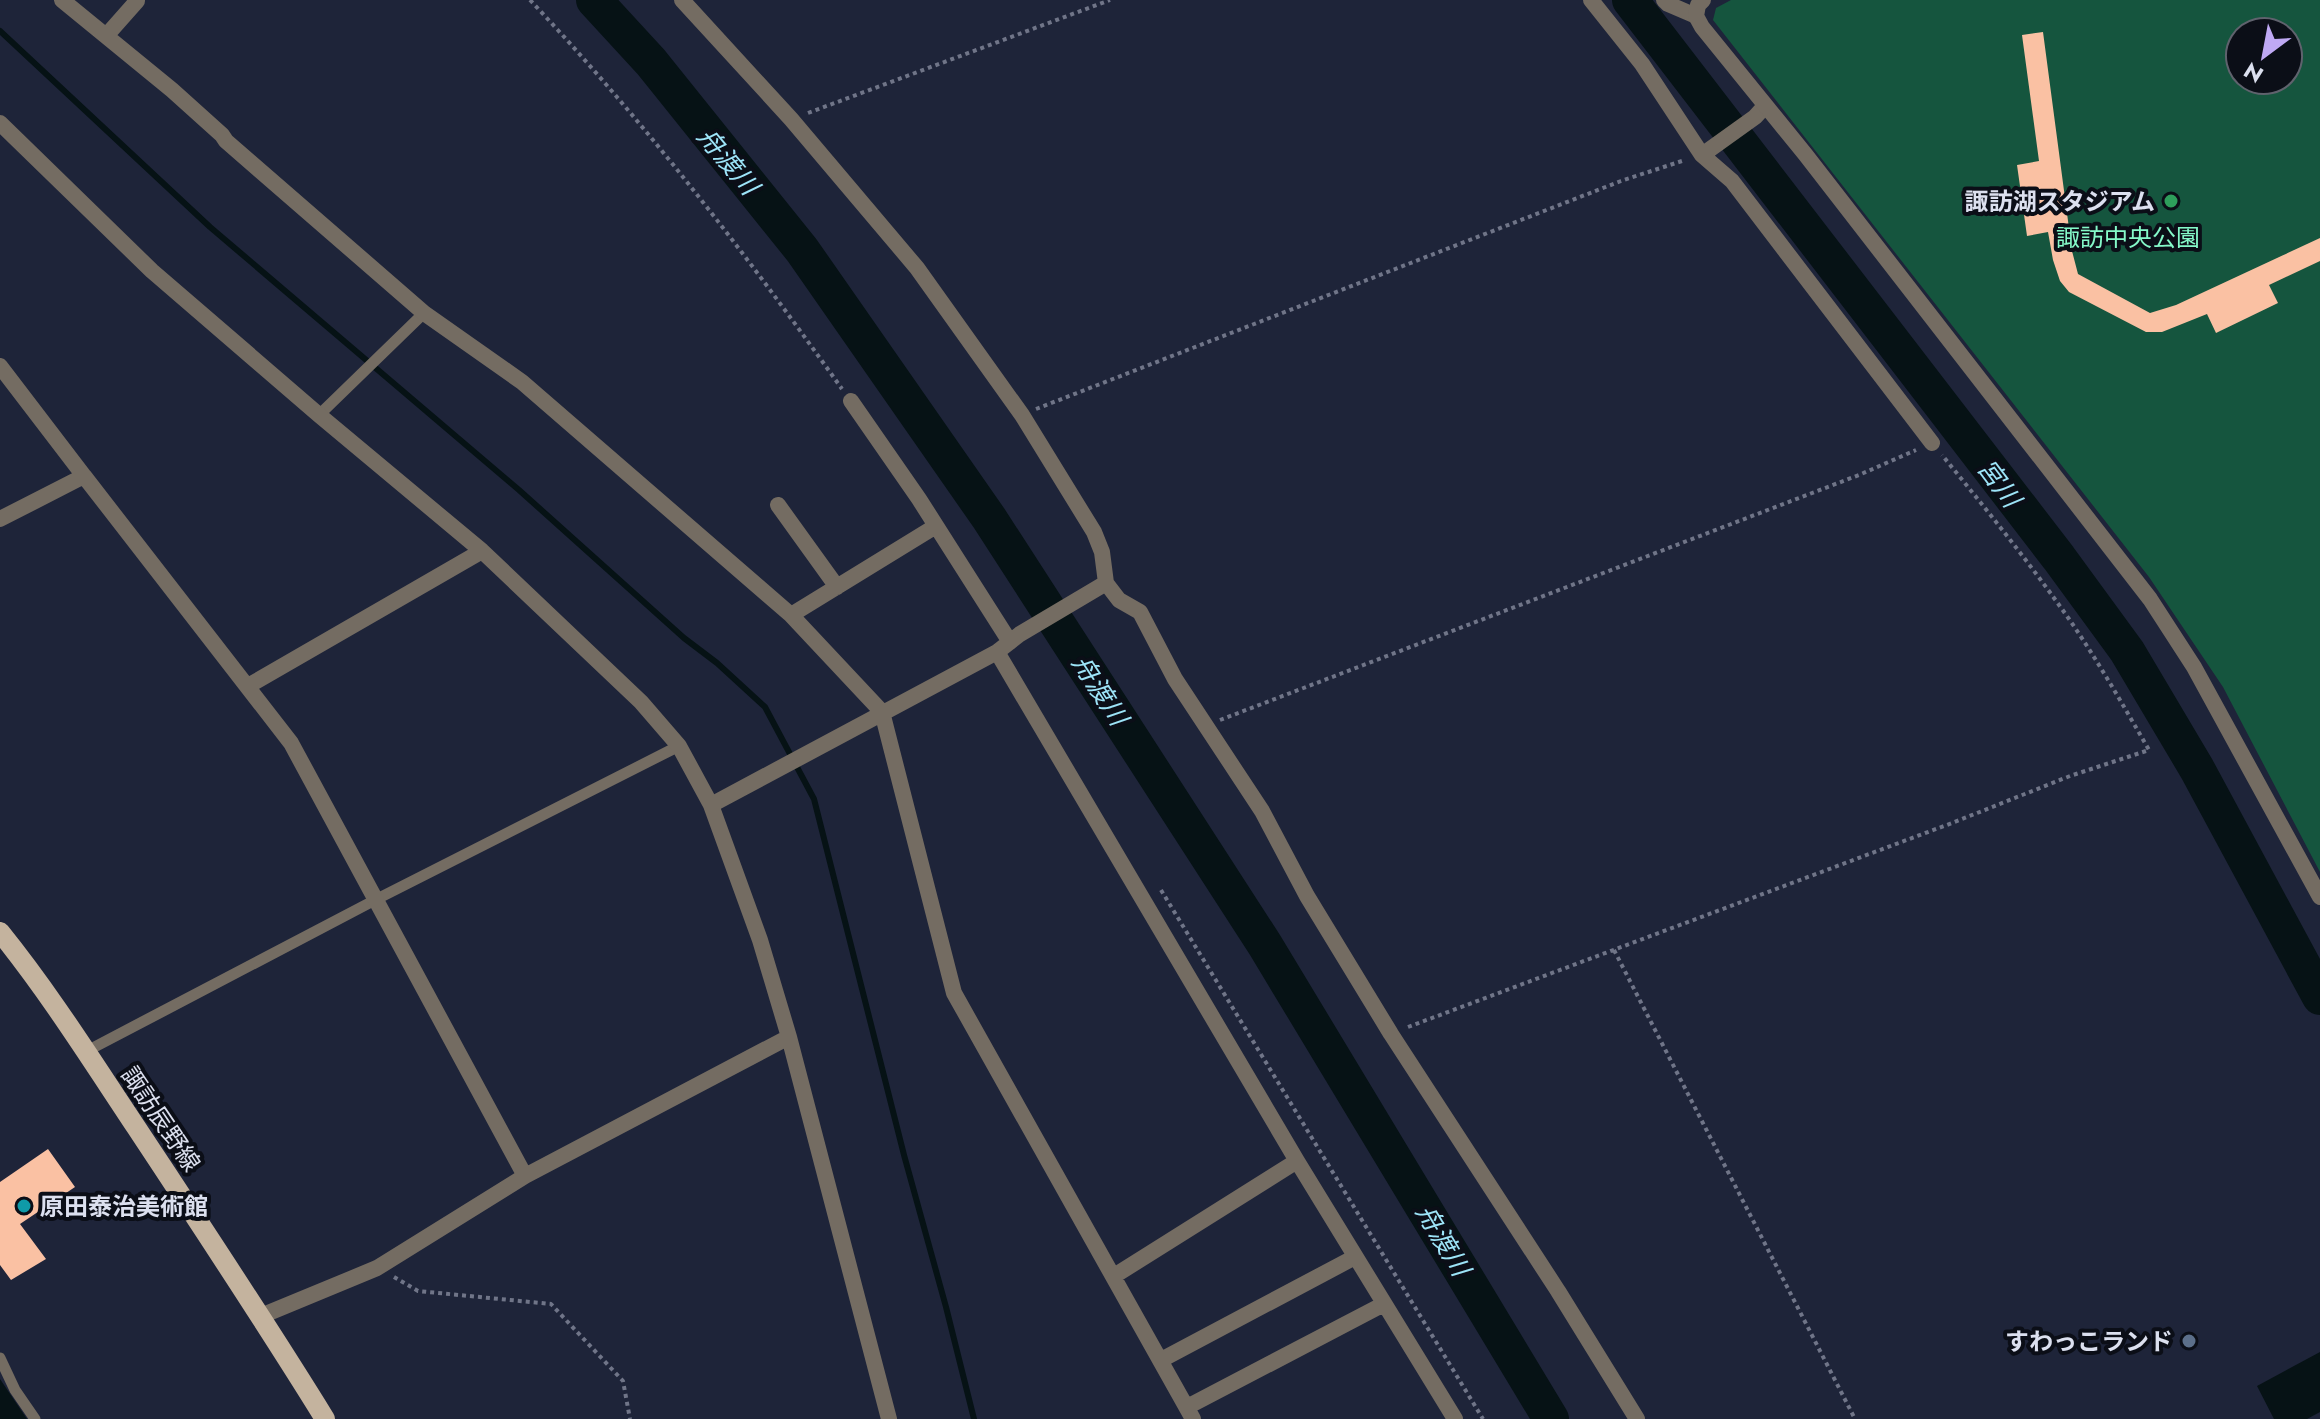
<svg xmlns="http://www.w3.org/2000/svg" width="2320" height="1419" font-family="Jost,'Noto Sans JP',sans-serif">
  <rect width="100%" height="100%" fill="#1e2439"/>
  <path fill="#15553e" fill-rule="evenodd" d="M1731 0H2320V872L2223 687 2149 577 1713 20 1716 8ZM2240 32H2288V80H2240Z"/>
  <path fill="#061215" d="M2320 1352V1412L2307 1419H2274L2257 1386Z
    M0 1379 27 1419H0Z"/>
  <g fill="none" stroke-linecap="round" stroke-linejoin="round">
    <path stroke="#061215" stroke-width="6" d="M0 31 210 227 519 490 684 638 717 663 765 707 814 799 904 1155 946 1307 974 1419"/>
    <path stroke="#061215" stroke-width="36" d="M594 0 651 62 802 250 989 518 1265 945 1551 1419
      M1630 0 2059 558 2127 651 2197 769 2320 997"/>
  </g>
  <path fill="#fac1a3" d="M2043 32 2072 251 2078 274 2150 313 2176 305 2320 238V261L2269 285 2278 303 2216 333 2207 314 2162 332H2146L2069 292 2060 281 2053 260 2048 232 2027 236 2017 165 2039 161 2022 35Z
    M48 1149 75 1187 20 1224 46 1259 11 1280 0 1265V1182Z"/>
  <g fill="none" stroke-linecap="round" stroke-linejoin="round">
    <path stroke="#707588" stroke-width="4" stroke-dasharray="4 4" stroke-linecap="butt" d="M530 0C644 121 746 254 842 389
      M808 113 1110 0
      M1036 409 1621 181 1685 160
      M1220 720 1859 475 1916 450
      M1161 890 1483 1419
      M1614 950 1855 1419
      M1408 1027 1952 823 2070 776 2149 750C2123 705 2098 661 2069 619 2029 562 1986 509 1942 455
      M394 1277 418 1291 551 1304 623 1381 630 1419"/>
    <path stroke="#746c62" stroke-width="11" d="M319 415 424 313
      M85 1052 377 899 679 746
      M0 1358 15 1390 35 1419"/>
    <path stroke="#746c62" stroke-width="16" d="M62 0 172 90 222 135 226 141 424 313 522 382 791 615 882 712 954 993 1193 1419
      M682 0 791 119 917 268 1022 415 1094 532 1102 552 1106 583 1119 600 1140 612 1175 679 1262 811 1307 896 1391 1034 1558 1291 1637 1419
      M1591 0 1642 64 1702 155 1732 181 1932 443
      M1664 0 1668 4 1696 16
      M106 36 137 1
      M0 123 152 271 319 415 482 551 641 702 679 746 711 805 760 940 789 1037 889 1419
      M1702 155 1755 117 1765 106
      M0 366 84 476 0 519
      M851 401 919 499 1010 642
      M84 476 291 743 525 1176
      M778 505 837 587
      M791 615 936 526
      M997 652 1297 1161 1455 1419
      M248 686 482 551
      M711 805 997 652 1020 634 1106 583
      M1114 1276 1297 1161
      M261 1316 377 1268 525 1176 789 1037
      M1161 1360 1355 1257
      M1187 1407 1384 1304"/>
    <path stroke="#746c62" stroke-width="16" d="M1703 0 1698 5 1696 16 1702 27 1805 154 2150 599 2194 667 2320 897"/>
    <path stroke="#c4b39e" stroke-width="20" d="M0 932C50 994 92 1061 136 1127 200 1224 264 1320 325 1419"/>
  </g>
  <circle fill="#2e9e5b" stroke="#0b0e17" stroke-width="3" cx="2171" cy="201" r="8"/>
  <circle fill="#0f9aa8" stroke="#0b0e17" stroke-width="3" cx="24" cy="1206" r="8"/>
  <circle fill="#5c6f8a" stroke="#0b0e17" stroke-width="3" cx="2189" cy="1341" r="8"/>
  <g text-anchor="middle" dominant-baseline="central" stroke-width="8" stroke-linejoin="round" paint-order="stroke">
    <g font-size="24" font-weight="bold" fill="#dce0ef" stroke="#0b0e17" text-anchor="end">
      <text x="2155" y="201">諏訪湖スタジアム</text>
      <text x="40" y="1206" text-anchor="start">原田泰治美術館</text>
      <text x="2173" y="1341">すわっこランド</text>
    </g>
    <g font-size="24" fill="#85f9c9" stroke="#0b0e17">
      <text x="2128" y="237">諏訪中央公園</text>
    </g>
    <g font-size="24" fill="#dce0ef" stroke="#0b0e17">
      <text transform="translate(161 1119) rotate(56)">諏訪辰野線</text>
    </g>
    <g font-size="26" font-style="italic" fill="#9de4f8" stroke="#0b0e17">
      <text transform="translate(728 161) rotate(50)">舟渡川</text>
      <text transform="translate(1999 483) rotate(53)">宮川</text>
      <text transform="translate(1100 690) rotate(57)">舟渡川</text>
      <text transform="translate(1443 1240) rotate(59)">舟渡川</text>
    </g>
  </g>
  <g transform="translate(2264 56) rotate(212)"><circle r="38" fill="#0b0e17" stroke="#5f626d" stroke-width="2"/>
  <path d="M0-6L14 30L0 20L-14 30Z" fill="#bfa9f4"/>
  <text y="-12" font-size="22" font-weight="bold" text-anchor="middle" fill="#dce0ef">N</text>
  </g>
</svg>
